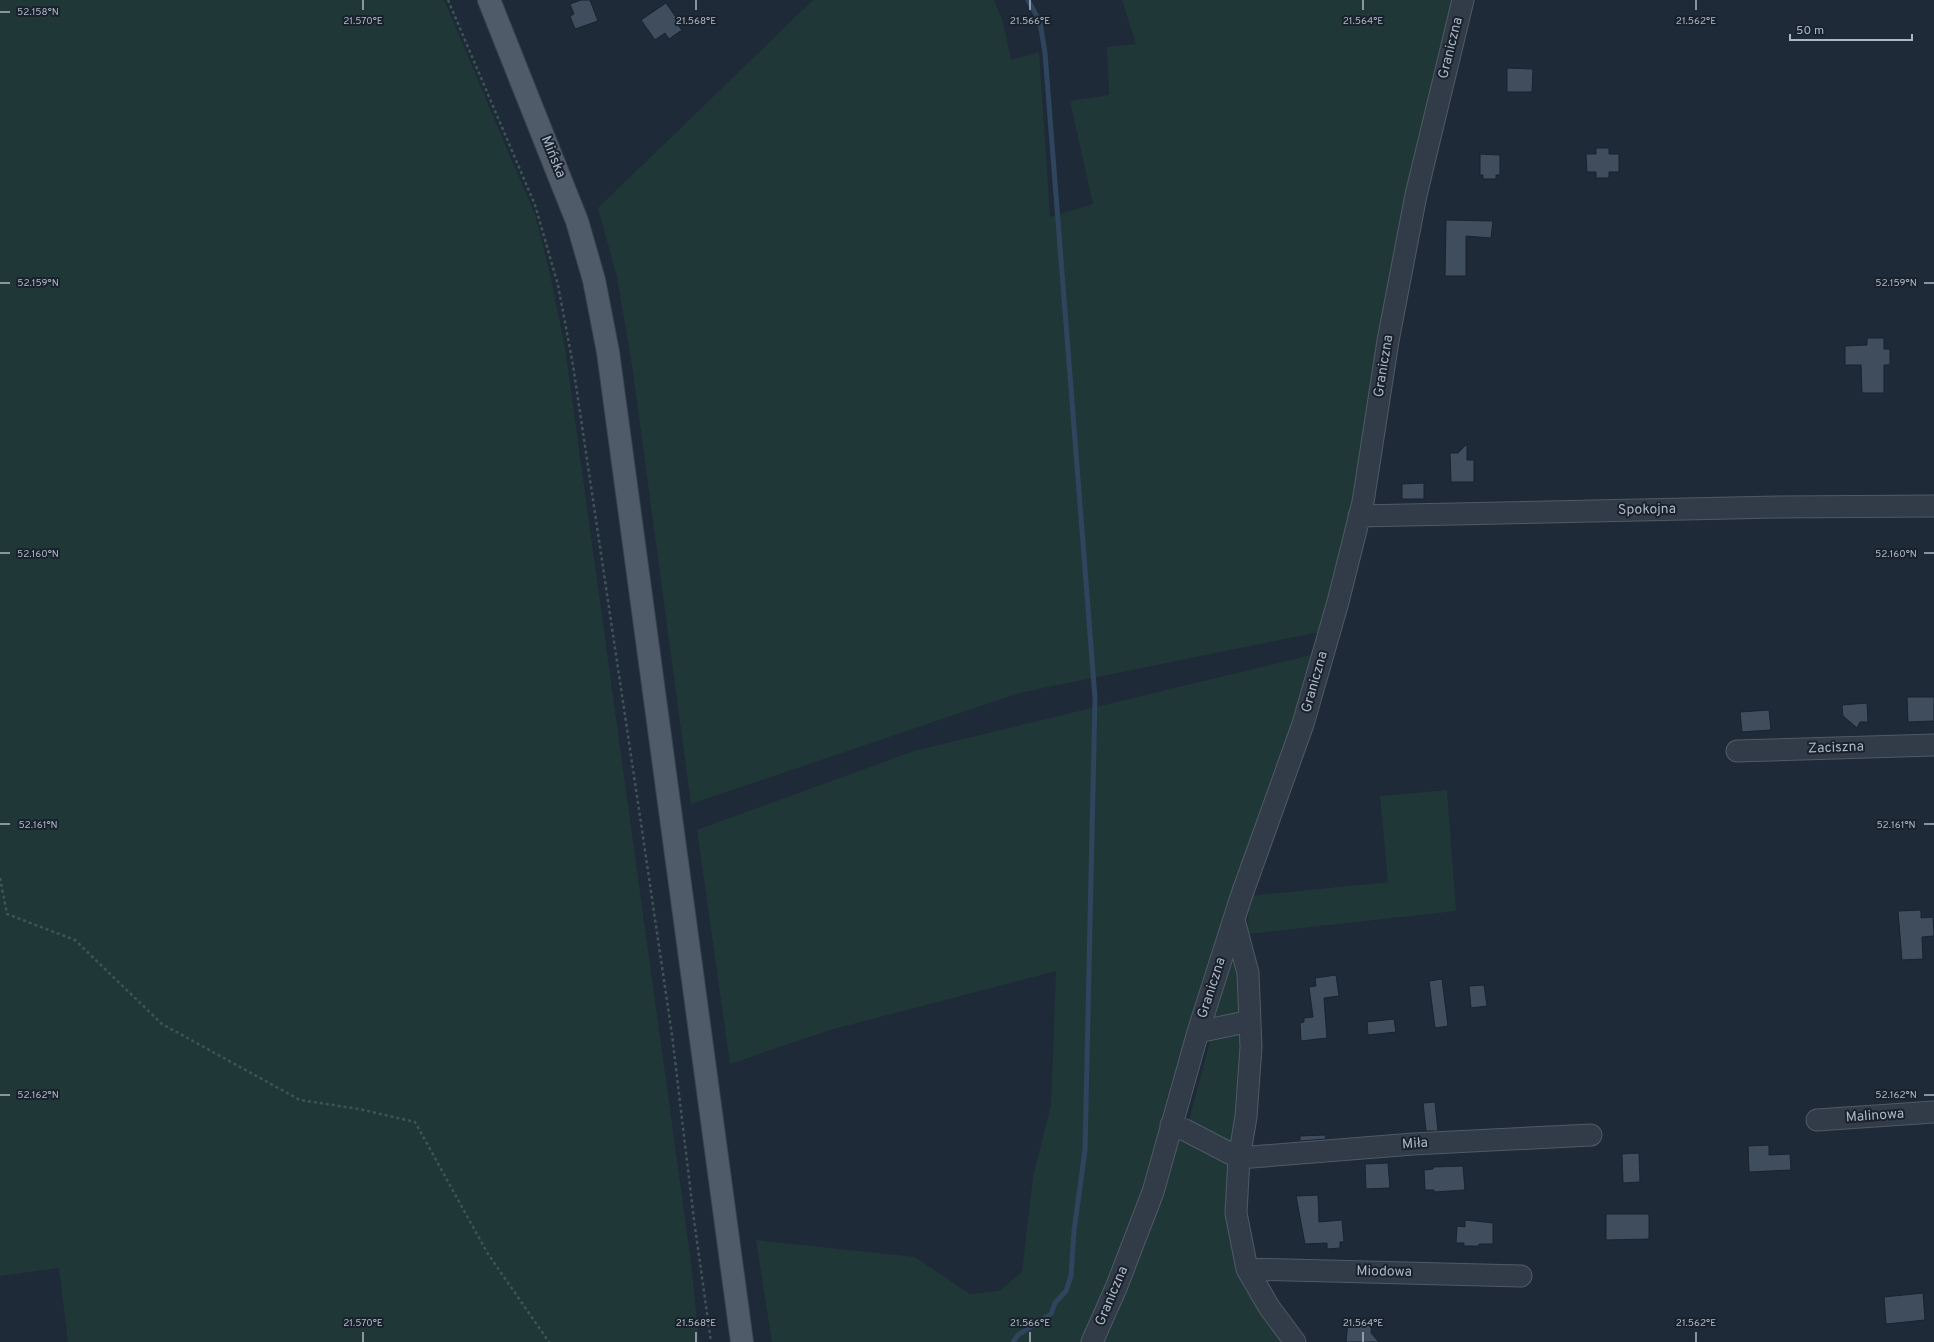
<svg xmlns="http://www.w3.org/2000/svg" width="1934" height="1342" font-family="Overpass,sans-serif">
  <rect width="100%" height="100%" fill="#1e2a37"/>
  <path fill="#203738" d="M0 0H444L535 215 550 274 565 348 691 1262 699 1342H68L59 1268 0 1276Z
    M813 0H994L1003 22 1011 60 1039 52 1050 217 1093 204 1070 101 1109 95 1107 47 1136 44 1122 0H1455L1354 511 1324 631 1019 693 691 804 633 372 617 277 598 208Z
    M1315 654 1168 1123 1086 1342H772L756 1240 915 1257 970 1294 999 1291 1022 1272 1033 1177 1051 1105 1056 971 830 1030 730 1064 697 830 914 751Z
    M1447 790 1456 911 1248 934 1249 896 1388 882 1380 796Z
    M1232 947 1239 948 1243 1013 1202 1027Z
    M1245 1026 1233 1149 1188 1124 1212 1034Z
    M1175 1137 1231 1159 1232 1211 1288 1342H1096Z"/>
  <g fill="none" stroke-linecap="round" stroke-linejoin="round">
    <path stroke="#2f455e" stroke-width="5" d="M1013 1342 1018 1335 1051 1314 1055 1303 1066 1291 1071 1276 1074 1231 1085 1150 1095 698 1045 53 1040 22 1028 0"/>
  </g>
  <path fill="#3f4d5d" stroke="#1a232e" d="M581 0H590L598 21 575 29 570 16 574 14 570 4Z
    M666 3 680 23 677 24 682 30 669 39 665 33 655 40 641 20Z
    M1507 68 1533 69 1532 92H1507Z
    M1596 148H1609V154H1619V172H1609V178H1596V172H1587L1586 154H1596Z
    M1480 154 1500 155V175H1496V179H1483V175H1480Z
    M1446 220 1493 221 1491 238 1466 236V276H1445Z
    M1867 338H1884V349H1890V365H1884V393H1862L1861 365H1845V346L1867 345Z
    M1467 444V460H1474V482H1451L1450 453H1458Z
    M1424 483V499H1402V484Z
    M1907 697H1934V721L1908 722Z
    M1867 703 1868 722H1860L1857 728 1843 716 1842 705Z
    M1769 710 1771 730 1742 732 1740 712Z
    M1921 910V918L1933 917 1934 936 1922 937 1923 959 1902 960 1898 911Z
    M1336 975 1339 996 1324 998 1327 1038 1301 1041 1300 1023 1304 1022V1018L1313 1017 1309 987 1316 986 1315 978Z
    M1442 979 1448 1026 1435 1028 1429 981Z
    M1484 985 1487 1006 1471 1008 1469 986Z
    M1394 1019 1396 1032 1368 1035 1367 1022Z
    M1435 1102 1438 1131H1426L1423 1103Z
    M1325 1135 1326 1139 1300 1141V1136Z
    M1769 1145V1155L1790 1154 1791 1170 1749 1172 1748 1146Z
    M1639 1153 1640 1182 1623 1183 1622 1154Z
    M1388 1163 1390 1188 1366 1189 1365 1164Z
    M1463 1166 1465 1190 1434 1192V1190H1425L1424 1170 1433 1169V1167Z
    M1318 1195 1319 1222 1342 1220 1344 1242H1340V1248L1327 1249V1243L1305 1244 1296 1196Z
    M1606 1214H1649V1239L1606 1240Z
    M1465 1220 1493 1223V1244H1479V1246H1464V1243H1456L1457 1226 1465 1227Z
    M1923 1293 1925 1320 1886 1324 1884 1297Z
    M1348 1321 1372 1323 1371 1333 1379 1342H1346Z"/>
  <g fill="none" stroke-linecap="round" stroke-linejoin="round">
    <defs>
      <path id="minor" d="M1359 516 1777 507 1934 506
        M1737 751 1934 745
        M1234 920 1248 973 1251 1047 1246 1117 1239 1158 1236 1213 1247 1269 1269 1307 1295 1342
        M1198 1032 1250 1021
        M1817 1120 1934 1112
        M1171 1125 1185 1130 1239 1158 1413 1144 1591 1135
        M1247 1269 1521 1276
        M1092 1342 1116 1288 1153 1192 1198 1032 1241 897 1303 724 1338 602 1363 502 1388 341 1416 195 1463 0"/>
      <path id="major" d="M489 0 577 221 594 280 608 352 742 1342"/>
    </defs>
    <use href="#minor" stroke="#4f5a66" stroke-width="23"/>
    <use href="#major" stroke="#3b4551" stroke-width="24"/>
    <path stroke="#3e5456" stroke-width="2.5" stroke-dasharray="3 3" stroke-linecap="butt" d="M448 0 535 205 558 285 573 365 642 830 672 1035 694 1220 711 1342
      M0 878 7 914 75 940 162 1024 300 1100 359 1109 415 1122 488 1254 549 1342"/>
    <use href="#minor" stroke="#323c48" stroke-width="21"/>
    <use href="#major" stroke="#4f5b68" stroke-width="22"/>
  </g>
  <path fill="none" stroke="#acb7c5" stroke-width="1.5" d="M363 0V10M696 0V10M1030 0V10M1363 0V10M1696 0V10M0 12H10M0 283H10M1924 283H1934M0 553H10M1924 553H1934M0 824H10M1924 824H1934M0 1095H10M1924 1095H1934M363 1332V1342M696 1332V1342M1030 1332V1342M1363 1332V1342M1696 1332V1342"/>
  <g text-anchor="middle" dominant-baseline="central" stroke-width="4" stroke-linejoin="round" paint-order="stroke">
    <g font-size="14" fill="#acb7c5" stroke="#18212c">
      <text transform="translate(1451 48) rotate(-76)">Graniczna</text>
      <text transform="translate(553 157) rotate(68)">Mińska</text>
      <text transform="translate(1384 366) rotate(-81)">Graniczna</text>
      <text transform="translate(1647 510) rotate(-1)">Spokojna</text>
      <text transform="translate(1315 682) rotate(-74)">Graniczna</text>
      <text transform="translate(1836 748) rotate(-2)">Zaciszna</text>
      <text transform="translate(1212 988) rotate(-72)">Graniczna</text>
      <text transform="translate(1875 1116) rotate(-4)">Malinowa</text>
      <text transform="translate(1415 1144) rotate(-4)">Miła</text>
      <text transform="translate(1384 1272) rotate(1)">Miodowa</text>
      <text transform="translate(1112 1296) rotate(-67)">Graniczna</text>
    </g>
  </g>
  <g font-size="10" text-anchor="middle" fill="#acb7c5" stroke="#18212c" stroke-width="4" stroke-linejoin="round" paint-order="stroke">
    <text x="38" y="15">52.158°N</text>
    <text x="363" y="24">21.570°E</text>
    <text x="696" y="24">21.568°E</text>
    <text x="1030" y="24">21.566°E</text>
    <text x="1363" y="24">21.564°E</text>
    <text x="1696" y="24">21.562°E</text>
    <text x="1896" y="286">52.159°N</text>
    <text x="38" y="286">52.159°N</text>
    <text x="1896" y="557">52.160°N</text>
    <text x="38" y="557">52.160°N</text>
    <text x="1896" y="828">52.161°N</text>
    <text x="38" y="828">52.161°N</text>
    <text x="1896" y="1098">52.162°N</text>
    <text x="38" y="1098">52.162°N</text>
    <text x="363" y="1326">21.570°E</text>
    <text x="696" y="1326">21.568°E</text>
    <text x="1030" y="1326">21.566°E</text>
    <text x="1363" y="1326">21.564°E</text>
    <text x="1696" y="1326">21.562°E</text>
  </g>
  <path d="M1790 34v6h122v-6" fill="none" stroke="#acb7c5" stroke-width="2"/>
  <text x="1796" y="34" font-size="12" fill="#acb7c5" stroke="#18212c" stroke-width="3" paint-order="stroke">50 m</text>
</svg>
